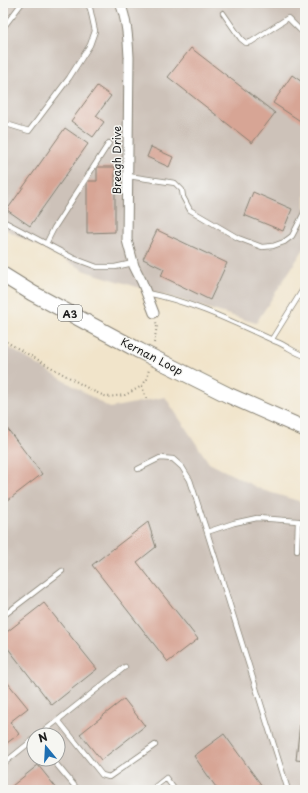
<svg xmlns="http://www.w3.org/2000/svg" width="308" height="793" font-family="'Playpen Sans',sans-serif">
  <rect width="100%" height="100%" fill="#f6f6f2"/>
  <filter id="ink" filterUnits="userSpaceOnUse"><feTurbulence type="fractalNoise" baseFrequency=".025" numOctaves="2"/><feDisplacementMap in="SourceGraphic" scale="8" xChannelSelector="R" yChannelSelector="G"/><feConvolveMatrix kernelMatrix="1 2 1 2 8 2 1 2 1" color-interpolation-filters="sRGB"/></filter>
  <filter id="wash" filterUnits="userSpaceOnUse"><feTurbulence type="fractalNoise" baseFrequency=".012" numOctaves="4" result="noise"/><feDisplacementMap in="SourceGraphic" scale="16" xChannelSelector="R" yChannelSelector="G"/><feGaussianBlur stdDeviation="0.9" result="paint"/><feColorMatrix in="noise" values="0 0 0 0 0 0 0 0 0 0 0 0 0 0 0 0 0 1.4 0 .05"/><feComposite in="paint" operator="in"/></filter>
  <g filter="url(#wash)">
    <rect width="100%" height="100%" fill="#f1e4ca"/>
    <path fill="#cdc2b9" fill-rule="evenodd" d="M3 3H305V247L256 323 88 272 3 228Z
      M3 344 110 408 165 397 209 463 262 490 305 503V790H3ZM34 735H58V759H34Z"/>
    <g id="blocks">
      <path fill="#d7a595" d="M191 48 275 113 252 143 168 77Z
        M292 75 305 84V124L273 103Z
        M97 86 111 96 96 116 104 122 93 137 71 121Z
        M65 128 88 144 30 226 7 210Z
        M151 147 173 157 169 167 147 157Z
        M97 167H115V232L87 233V181H97Z
        M253 192 292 209 283 231 244 215Z
        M157 230 227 263 210 300 161 276 164 269 143 259Z
        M3 423 42 474 3 504Z
        M148 522 156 547 137 562 198 639 168 662 92 565Z
        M44 603 97 669 52 705 3 642V635Z
        M3 677 28 708 10 722 19 734 3 746Z
        M304 687H305V761L296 760Z
        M124 699 145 726 101 760 80 734Z
        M224 734 265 790H218L194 756Z
        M38 765 58 790H7Z"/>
    </g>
  </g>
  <g filter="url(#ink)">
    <use href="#blocks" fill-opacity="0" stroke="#868073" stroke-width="1"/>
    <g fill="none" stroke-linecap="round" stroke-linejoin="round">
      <defs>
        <path id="service" d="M223 13 241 39 246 43 251 42 288 18 300 30 305 31
          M3 28 22 3
          M3 123 29 131 69 78 90 45 95 31 90 8 86 3
          M128 176 175 183 182 190 183 197 190 210 238 238 262 247 273 246 284 242 292 236 305 211
          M3 221 73 258 97 267H115L133 263
          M46 244 54 228 109 143
          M147 293C193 302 235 323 277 342 287 346 295 353 305 356
          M272 339 305 286
          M138 469 160 458 173 459 182 467 190 480 207 532 288 790
          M207 532 234 523 257 518 298 521 305 523
          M297 551 298 521
          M3 616 62 571
          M58 720 102 775 109 777 155 745
          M39 735 125 667
          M52 759 78 790
          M3 764 34 739
          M151 790 166 778 175 790"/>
        <path id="minor" d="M120 3C127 20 128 39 129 57L127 240 134 266 142 282 154 313"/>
        <path id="trunk" d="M3 275 32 293 138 350
          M166 364 228 395 305 429"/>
      </defs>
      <use href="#service" stroke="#868073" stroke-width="6"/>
      <use href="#minor" stroke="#868073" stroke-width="11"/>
      <use href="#trunk" stroke="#868073" stroke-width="17"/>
      <path stroke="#868073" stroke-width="2" stroke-dasharray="1 3" stroke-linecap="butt" d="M3 340 93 391 107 397 125 395 142 386 147 379 149 369
        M154 343 157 326 156 322
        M142 386 147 401"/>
      <use href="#service" stroke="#fff" stroke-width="4.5"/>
      <use href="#minor" stroke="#fff" stroke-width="9"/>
      <use href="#trunk" stroke="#fff" stroke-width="15"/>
      <defs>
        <path id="trunk-bridge" d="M138 350 166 364"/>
      </defs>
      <use href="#trunk-bridge" stroke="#868073" stroke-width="17" stroke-linecap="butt"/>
      <use href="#trunk-bridge" stroke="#fff" stroke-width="15"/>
    </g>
  </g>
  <g text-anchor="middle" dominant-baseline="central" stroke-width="3" stroke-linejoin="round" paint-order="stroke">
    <rect fill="#f6f6f2" stroke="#5d5d5c" stroke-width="1" x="58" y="305" width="24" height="16" rx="3"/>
    <g font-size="10" font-weight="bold" fill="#1c1c1c">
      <text x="70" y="313">A3</text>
    </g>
    <g font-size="11" fill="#1c1c1c" stroke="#f6f6f2">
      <text transform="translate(116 160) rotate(-90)">Breagh Drive</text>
      <text transform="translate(152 356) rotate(27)">Kernan Loop</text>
    </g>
  </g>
  <rect width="308" height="793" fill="none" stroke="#f6f6f2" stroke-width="16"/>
  <g transform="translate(46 747) rotate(342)"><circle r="19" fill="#f6f6f2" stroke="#9f9f9c"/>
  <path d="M0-3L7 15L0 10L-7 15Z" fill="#1f6fb2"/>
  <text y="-6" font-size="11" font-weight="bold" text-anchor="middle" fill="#1c1c1c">N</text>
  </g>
</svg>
